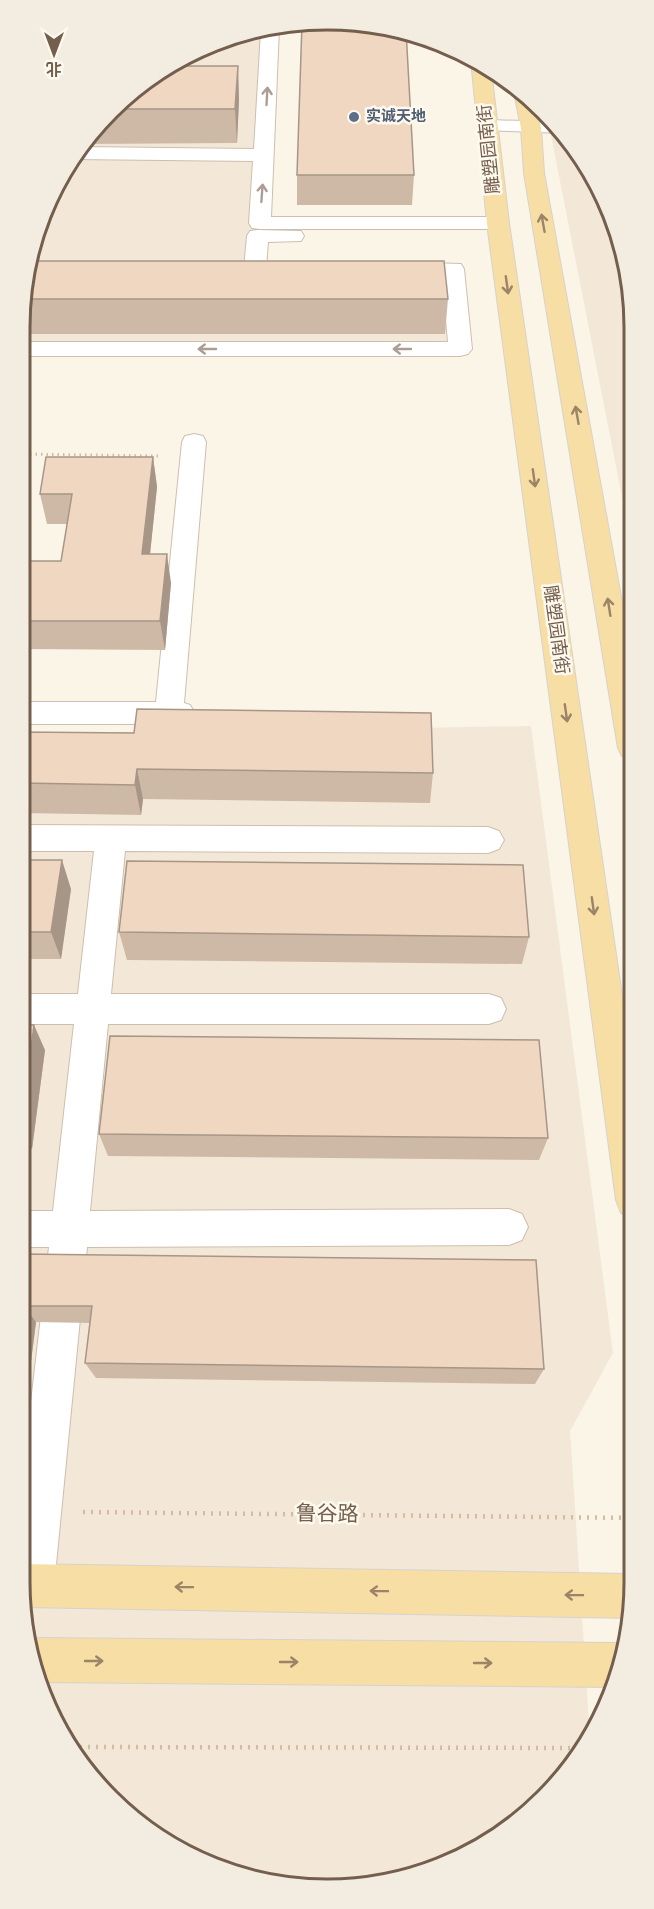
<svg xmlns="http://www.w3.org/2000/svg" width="654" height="1909" font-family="Overpass,'Noto Sans SC',sans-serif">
  <rect width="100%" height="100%" fill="#fbf5e8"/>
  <path fill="#f3e8d7" d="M270 28 256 269H453L460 349H20V327L30 248 83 140 173 61Z
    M547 115 558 124 603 191 632 287V548Z
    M531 726 613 1353 570 1431 590 1737 582 1753 498 1837 406 1879 287 1887 191 1858 96 1785 43 1699 19 1582V735Z"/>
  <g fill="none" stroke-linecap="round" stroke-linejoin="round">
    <defs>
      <path id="minor" d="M277 25 279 28 271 217H498L506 218 509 223 506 228 498 229H260L252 228 249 223 253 161 74 159 79 147 254 149 261 31Z
        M489 120 555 122 564 133 482 130 479 126 482 122Z
        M258 230 301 231 304 236 301 241 268 242 266 269 263 274 255 276 247 274 244 269 247 236 250 231Z
        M401 262 461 264 464 269 472 349 468 354 460 356H19V342H448L442 276 393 274 390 269 393 264Z
        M194 434 203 436 206 442 184 703 190 705 195 713 190 721 180 724H19V702H156L182 442 185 436Z
        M19 825 488 827 499 831 504 840 499 849 488 853 125 851 111 994H489L501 998 506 1009 501 1020 489 1024H108L90 1211 509 1209 522 1214 528 1227 522 1240 509 1245 87 1247 54 1585 47 1600 32 1607 24 1603 19 1582V1506L49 1247H19V1211H53L74 1024H19V994H78L94 851H19Z"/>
      <path id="major" d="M472 57 491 69 509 223 633 1071 634 1218 621 1213 616 1200 487 223 471 60Z
        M520 93 537 106 541 128 544 173 633 663V759L622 756 618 748 524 173 521 128 515 97Z
        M19 1564 633 1574 634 1582 630 1618 24 1607 19 1582Z
        M35 1638 623 1643 626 1644 624 1661 612 1687 39 1682 31 1640Z"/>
    </defs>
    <use href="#minor" stroke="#cdbeaf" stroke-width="2"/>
    <use href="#major" stroke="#d8d2cd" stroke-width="2"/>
    <path stroke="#d4bba4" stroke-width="3" stroke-dasharray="1.5 4" stroke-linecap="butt" d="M19 454 160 456"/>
    <path stroke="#d4bba4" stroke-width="4.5" stroke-dasharray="2 6" stroke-linecap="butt" d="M83 1512 634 1518
      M72 1747 585 1748"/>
    <use href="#minor" fill="#fff" fill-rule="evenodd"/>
    <use href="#major" fill="#f6dea5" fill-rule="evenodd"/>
  </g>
  <path fill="#ceb9a6" d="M167 66H238L239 100 237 143 81 144 83 140Z
    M297 175H414L412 205H297Z
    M28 261 448 299 445 334H20V327Z
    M153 457 157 487 150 554 171 583 165 650 20 649V561H61L67 524H47L40 494Z
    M20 732 134 733 433 773 430 803 143 799 141 815 20 813Z
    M20 860 71 889 61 959H20Z
    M119 932 529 937 522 964 127 960Z
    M20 1025 45 1050 32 1149H20Z
    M99 1134 548 1138 539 1160 108 1156Z
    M20 1254 544 1369 535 1384 96 1378 85 1363 90 1323 36 1322 28 1385H20Z"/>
  <path fill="#a79687" d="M238 66 239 100 237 143 235 109Z
    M153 457 157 487 147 583 142 554Z
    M167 554 171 583 165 650 160 621Z
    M137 769 143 799 141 815 135 785Z
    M62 860 71 889 61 959 51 932Z
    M34 1025 45 1050 32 1149 21 1126Z
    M24 1306 36 1322 28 1385 20 1376V1336Z"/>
  <path fill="#efd7c1" stroke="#a79687" stroke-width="1.5" d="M302 23 406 30 414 175H297Z
    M167 66H238L235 109H118Z
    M28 261H444L448 299H23Z
    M46 457H153L142 554H167L160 621H20V561H61L72 494H40Z
    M137 709 431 713 433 773 137 769 135 785 20 783V732L134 733Z
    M20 860H62L51 932H20Z
    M127 861 523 865 529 937 119 932Z
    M20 1025H34L21 1126H20Z
    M110 1036 539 1040 548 1138 99 1134Z
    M20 1254 536 1260 544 1369 85 1363 92 1306H24L20 1336Z"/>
  <defs><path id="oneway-shaft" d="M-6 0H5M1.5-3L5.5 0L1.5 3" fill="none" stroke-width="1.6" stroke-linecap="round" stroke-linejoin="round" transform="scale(1.5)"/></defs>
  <g stroke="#ac9e94">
    <use href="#oneway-shaft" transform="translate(267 96) rotate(-87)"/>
    <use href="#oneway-shaft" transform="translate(262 193) rotate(-86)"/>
    <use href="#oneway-shaft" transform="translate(207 349) rotate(-180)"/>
    <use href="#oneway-shaft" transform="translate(402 349) rotate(-180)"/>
  </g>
  <g stroke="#9b8467">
    <use href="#oneway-shaft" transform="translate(543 223) rotate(-100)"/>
    <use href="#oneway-shaft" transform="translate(507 285) rotate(82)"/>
    <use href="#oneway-shaft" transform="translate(577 415) rotate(-100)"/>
    <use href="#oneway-shaft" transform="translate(534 478) rotate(82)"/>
    <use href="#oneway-shaft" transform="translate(609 607) rotate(-99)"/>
    <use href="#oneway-shaft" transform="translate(566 713) rotate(82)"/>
    <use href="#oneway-shaft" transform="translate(593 906) rotate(82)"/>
    <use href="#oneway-shaft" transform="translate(184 1587) rotate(-179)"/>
    <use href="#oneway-shaft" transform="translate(379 1591) rotate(-179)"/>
    <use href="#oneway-shaft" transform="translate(574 1595) rotate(-179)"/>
    <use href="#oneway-shaft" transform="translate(94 1661)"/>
    <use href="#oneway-shaft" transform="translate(289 1662)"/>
    <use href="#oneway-shaft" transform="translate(483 1663)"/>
  </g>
  <circle fill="#5c6f8a" stroke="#fef9ee" stroke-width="2" cx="354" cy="117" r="6"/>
  <g text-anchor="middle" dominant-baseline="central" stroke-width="5" stroke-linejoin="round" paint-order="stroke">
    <g font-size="15" font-weight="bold" fill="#4e5e75" stroke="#fef9ee" text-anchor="start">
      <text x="366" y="117">实诚天地</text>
    </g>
    <g font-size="18" fill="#745e4d" stroke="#fef9ee">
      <text transform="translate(490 149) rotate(-96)">雕塑园南街</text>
      <text transform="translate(555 630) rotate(82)">雕塑园南街</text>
    </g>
    <g font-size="21" fill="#745e4d" stroke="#fef9ee">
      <text transform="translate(327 1515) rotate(1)">鲁谷路</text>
    </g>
  </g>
  <path d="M0 0H654V1909H0ZM327 30H327A297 297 0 0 1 624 327V1582A297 297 0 0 1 327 1879H327A297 297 0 0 1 30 1582V327A297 297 0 0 1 327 30Z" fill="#f3ede1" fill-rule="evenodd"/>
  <path fill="none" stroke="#745e4d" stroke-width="3" d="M327 30H327A297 297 0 0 1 624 327V1582A297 297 0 0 1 327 1879H327A297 297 0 0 1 30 1582V327A297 297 0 0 1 327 30Z"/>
  <g transform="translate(54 54) rotate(180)" stroke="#fef9ee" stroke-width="4.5" paint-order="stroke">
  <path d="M0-4.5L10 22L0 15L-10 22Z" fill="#745e4d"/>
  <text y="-9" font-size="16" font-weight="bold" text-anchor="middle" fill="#745e4d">北</text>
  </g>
</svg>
